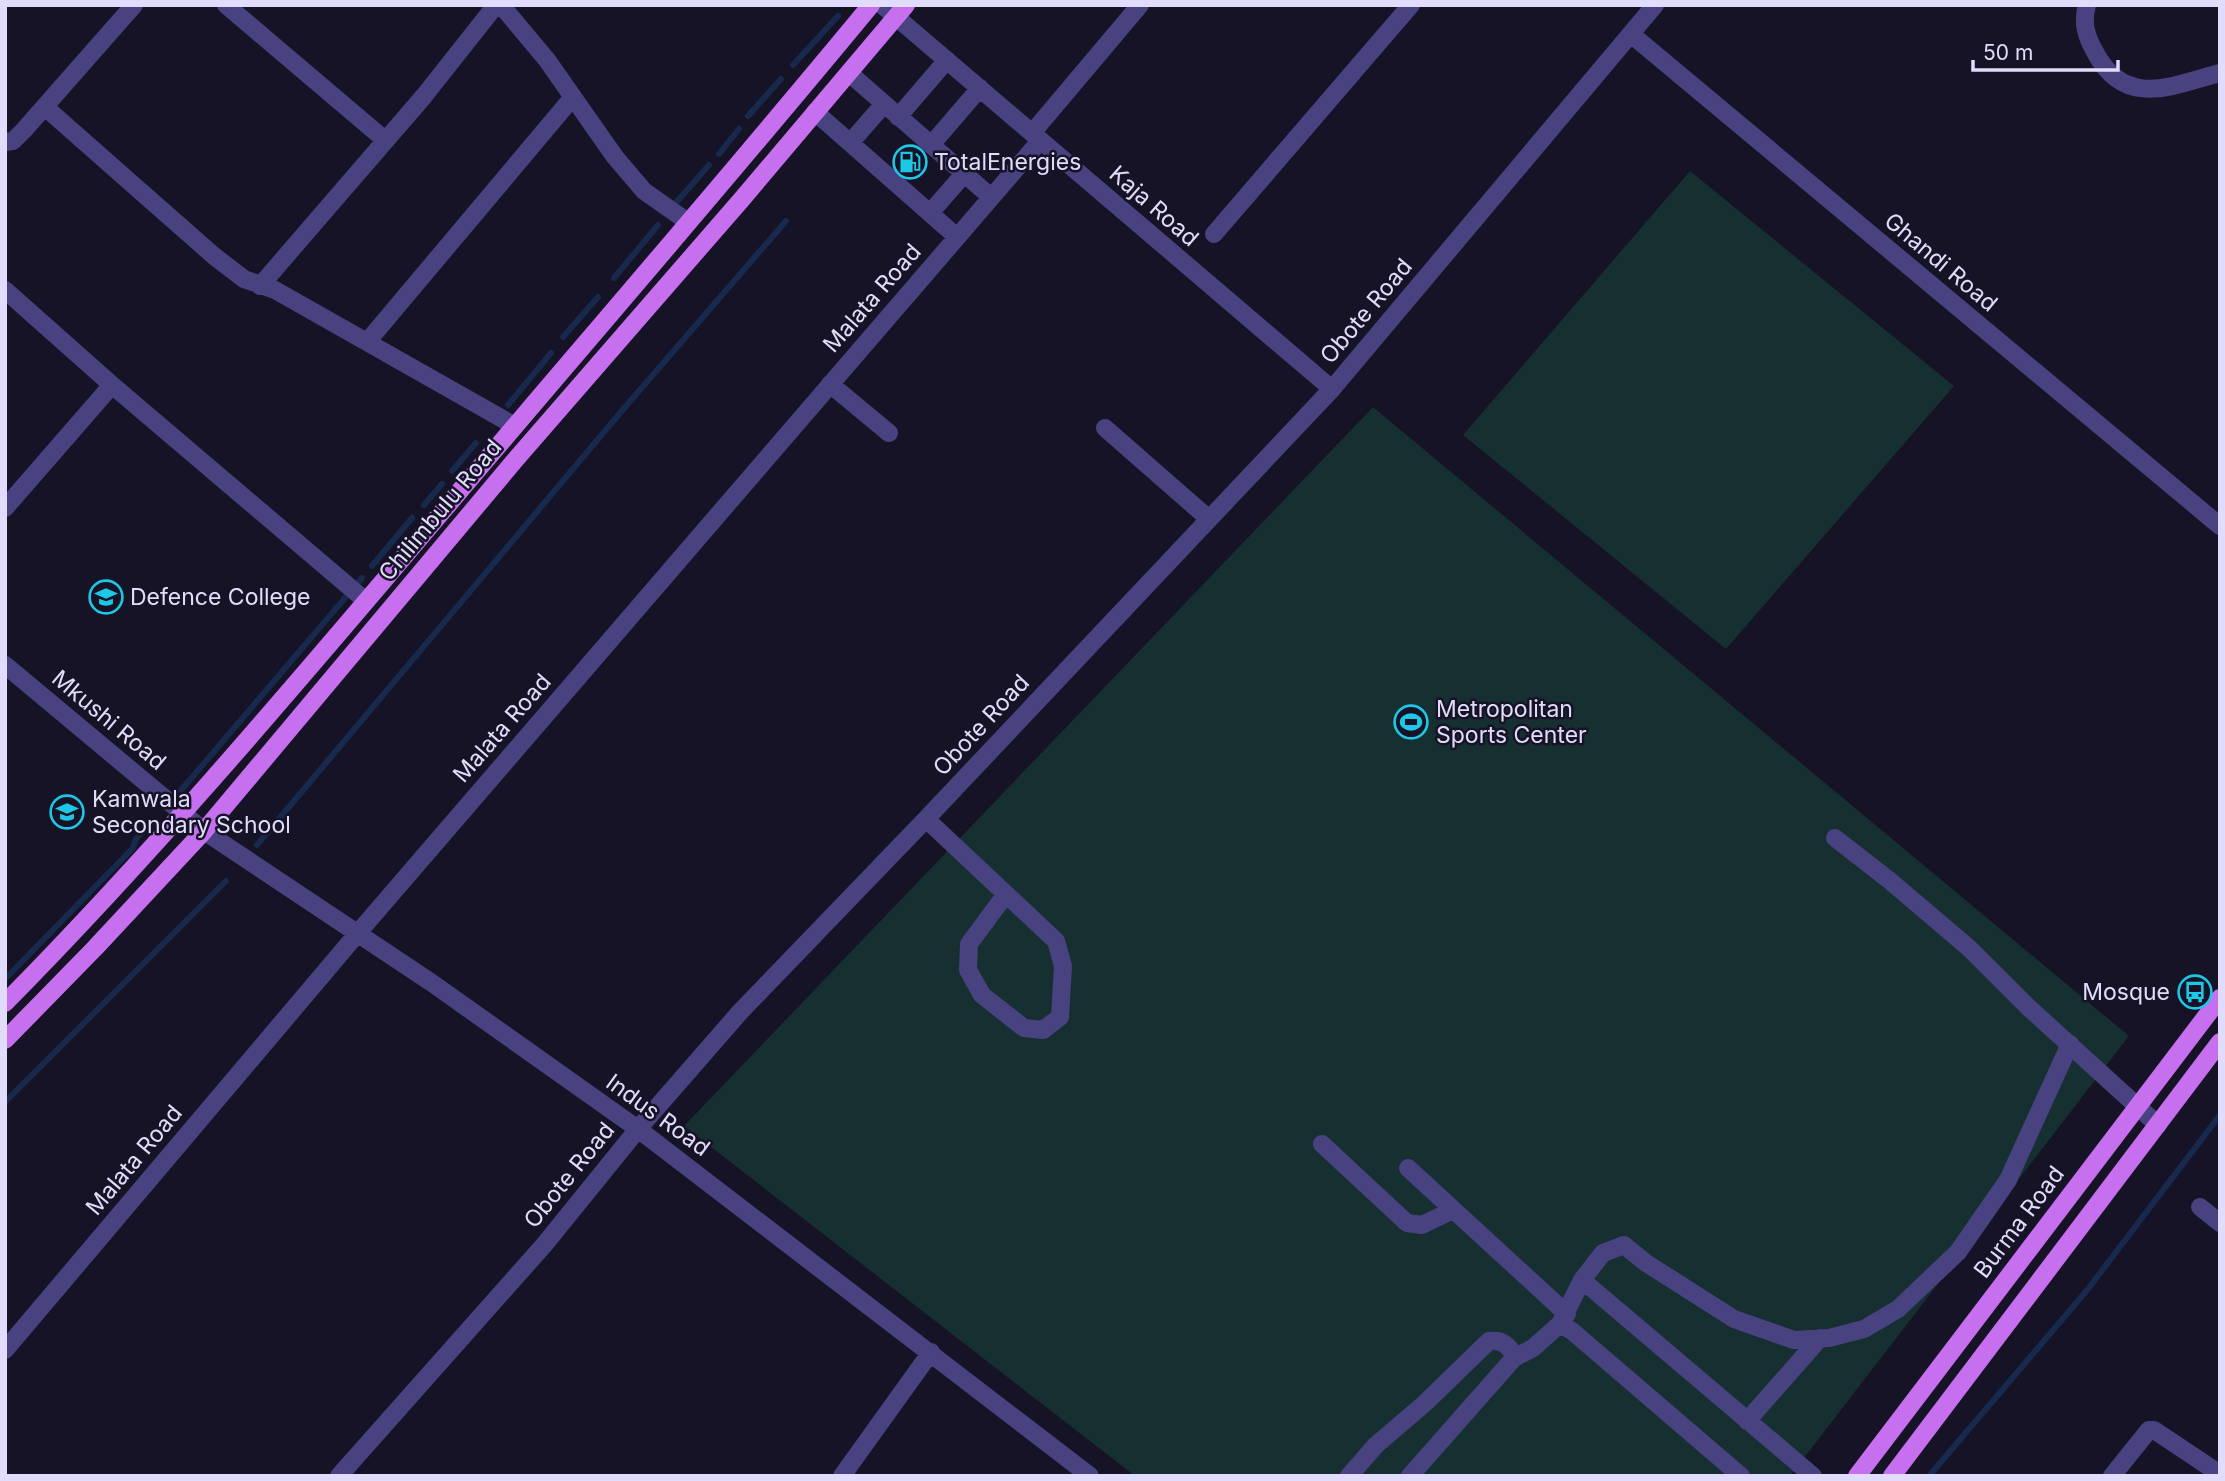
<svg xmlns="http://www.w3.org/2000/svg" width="2225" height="1481" font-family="Inter,sans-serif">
  <rect width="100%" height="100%" fill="#171326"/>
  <path fill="#162f30" d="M1690 171 1954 386 1726 649 1463 435Z
    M1373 407 2129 1036 1790 1476H1135L684 1126Z"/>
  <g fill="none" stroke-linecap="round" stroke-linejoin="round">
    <path stroke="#17294c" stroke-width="6" d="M793 65 838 16
      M748 116 781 79
      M719 154 739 129
      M674 205 709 165
      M614 278 658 225
      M563 337 598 297
      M508 405 551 353
      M452 471 476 443
      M424 505 442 484
      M372 566 412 518
      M177 795 362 578
      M257 845 620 413 786 221
      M5 979 133 848 136 839 152 823
      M5 1102 226 881
      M1929 1476 2088 1289 2220 1115"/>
    <path stroke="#484380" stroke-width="18" d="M226 5 385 140
      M501 5 547 60 615 157 644 191 688 222
      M882 5 1332 389
      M2087 5C2082 23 2086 36 2095 52 2125 109 2171 86 2220 73
      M1632 35 2220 526
      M849 73 991 197
      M46 108 214 256 244 279 275 290 515 426
      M815 112 957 237
      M898 117 947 60
      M1032 133 1140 5
      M5 142 13 141 24 130 134 5
      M850 143 884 104
      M931 145 980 88
      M930 213 964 174
      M1214 234 1411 5
      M260 286 424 96 496 5
      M5 290 112 385 366 601
      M367 342 573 97
      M830 384 889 433
      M1105 428 1209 519
      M5 508 112 385
      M5 665 204 831 432 983 638 1129 1090 1476
      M926 819 1056 941 1063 966 1060 1017 1043 1030 1024 1028 982 995 968 970 969 944 1006 894
      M1835 838 1889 880 1969 948 2028 1007 2158 1125
      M1322 1144 1407 1223 1422 1225 1453 1210
      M1408 1168 1567 1314
      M2200 1207 2220 1223
      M1582 1280 1813 1476
      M1560 1324 1582 1280 1603 1253 1624 1245 1646 1263 1734 1319 1794 1340 1829 1338 1864 1329 1898 1309 1958 1252 2008 1180 2070 1044
      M5 1350 357 934 1040 141
      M1747 1421 1820 1338
      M339 1476 544 1245 638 1129 740 1012 926 819 1332 389 1655 5
      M842 1476 931 1352
      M1349 1476 1376 1445 1424 1404 1489 1341C1502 1339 1511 1346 1514 1358
      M1410 1476 1514 1358 1533 1348 1560 1324 1572 1331 1741 1476
      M2112 1476 2149 1430H2154L2220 1474"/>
    <path stroke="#c66fef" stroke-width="18" d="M5 1003C159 847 300 679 442 512 585 343 730 176 871 5
      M5 1040 95 948 204 831 516 459 742 199 906 5
      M1857 1476 2220 998
      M1892 1476 2220 1042"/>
  </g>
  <defs>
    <symbol id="fuel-ring" viewBox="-11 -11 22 22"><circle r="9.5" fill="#171326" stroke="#1dc8e6" stroke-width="1.5"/><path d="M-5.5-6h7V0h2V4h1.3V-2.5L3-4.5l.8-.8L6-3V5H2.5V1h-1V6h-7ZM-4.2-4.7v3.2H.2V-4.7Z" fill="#1dc8e6"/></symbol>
    <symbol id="university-ring" viewBox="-11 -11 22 22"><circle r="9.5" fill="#171326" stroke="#1dc8e6" stroke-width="1.5"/><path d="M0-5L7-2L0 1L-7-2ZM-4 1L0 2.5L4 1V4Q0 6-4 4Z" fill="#1dc8e6"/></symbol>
    <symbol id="stadium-ring" viewBox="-11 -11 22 22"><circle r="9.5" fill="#171326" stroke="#1dc8e6" stroke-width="1.5"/><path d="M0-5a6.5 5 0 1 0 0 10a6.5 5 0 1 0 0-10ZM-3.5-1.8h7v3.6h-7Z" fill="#1dc8e6"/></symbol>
    <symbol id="school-ring" viewBox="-11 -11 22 22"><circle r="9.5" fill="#171326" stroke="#1dc8e6" stroke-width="1.5"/><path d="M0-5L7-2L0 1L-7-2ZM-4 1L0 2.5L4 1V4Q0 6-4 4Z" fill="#1dc8e6"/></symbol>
    <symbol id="bus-ring" viewBox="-11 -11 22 22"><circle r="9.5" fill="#171326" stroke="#1dc8e6" stroke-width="1.5"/><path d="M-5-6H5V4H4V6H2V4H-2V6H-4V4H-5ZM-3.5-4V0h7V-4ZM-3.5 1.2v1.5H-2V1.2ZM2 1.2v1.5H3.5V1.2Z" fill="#1dc8e6"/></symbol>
  </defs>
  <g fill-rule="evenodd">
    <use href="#fuel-ring" x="891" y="143" width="38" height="38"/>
    <use href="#university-ring" x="87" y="578" width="38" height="38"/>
    <use href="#stadium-ring" x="1392" y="703" width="38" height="38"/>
    <use href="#school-ring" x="48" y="793" width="38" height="38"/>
    <use href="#bus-ring" x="2176" y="973" width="38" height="38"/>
  </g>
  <g text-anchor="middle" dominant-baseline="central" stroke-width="5" stroke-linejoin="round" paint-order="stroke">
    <g font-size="23" fill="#e1dcfb" stroke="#171326" text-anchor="start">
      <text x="934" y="162">TotalEnergies</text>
      <text x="130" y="597">Defence College</text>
      <text x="1436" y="709">Metropolitan<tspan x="1436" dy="26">Sports Center</tspan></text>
      <text x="92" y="799">Kamwala<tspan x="92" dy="26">Secondary School</tspan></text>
      <text x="2170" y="992" text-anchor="end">Mosque</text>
    </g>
    <g font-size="23" fill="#e1dcfb" stroke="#171326">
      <text transform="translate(1154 206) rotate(41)">Kaja Road</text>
      <text transform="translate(1941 262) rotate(40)">Ghandi Road</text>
      <text transform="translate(872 298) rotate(-49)">Malata Road</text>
      <text transform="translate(1366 311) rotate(-50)">Obote Road</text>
      <text transform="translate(440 510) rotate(-50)">Chilimbulu Road</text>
      <text transform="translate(109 720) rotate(40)">Mkushi Road</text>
      <text transform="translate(981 725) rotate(-47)">Obote Road</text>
      <text transform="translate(502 728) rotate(-49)">Malata Road</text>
      <text transform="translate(658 1115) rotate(36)">Indus Road</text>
      <text transform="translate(134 1160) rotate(-50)">Malata Road</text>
      <text transform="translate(569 1175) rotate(-51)">Obote Road</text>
      <text transform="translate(2019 1222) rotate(-53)">Burma Road</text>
    </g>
  </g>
  <rect width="2225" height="1481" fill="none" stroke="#e1dcfb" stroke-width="14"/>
  <path d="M1973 60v10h145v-10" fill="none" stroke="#e1dcfb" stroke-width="3.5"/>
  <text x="1983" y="60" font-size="21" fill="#e1dcfb" stroke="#171326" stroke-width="5" paint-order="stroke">50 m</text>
</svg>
